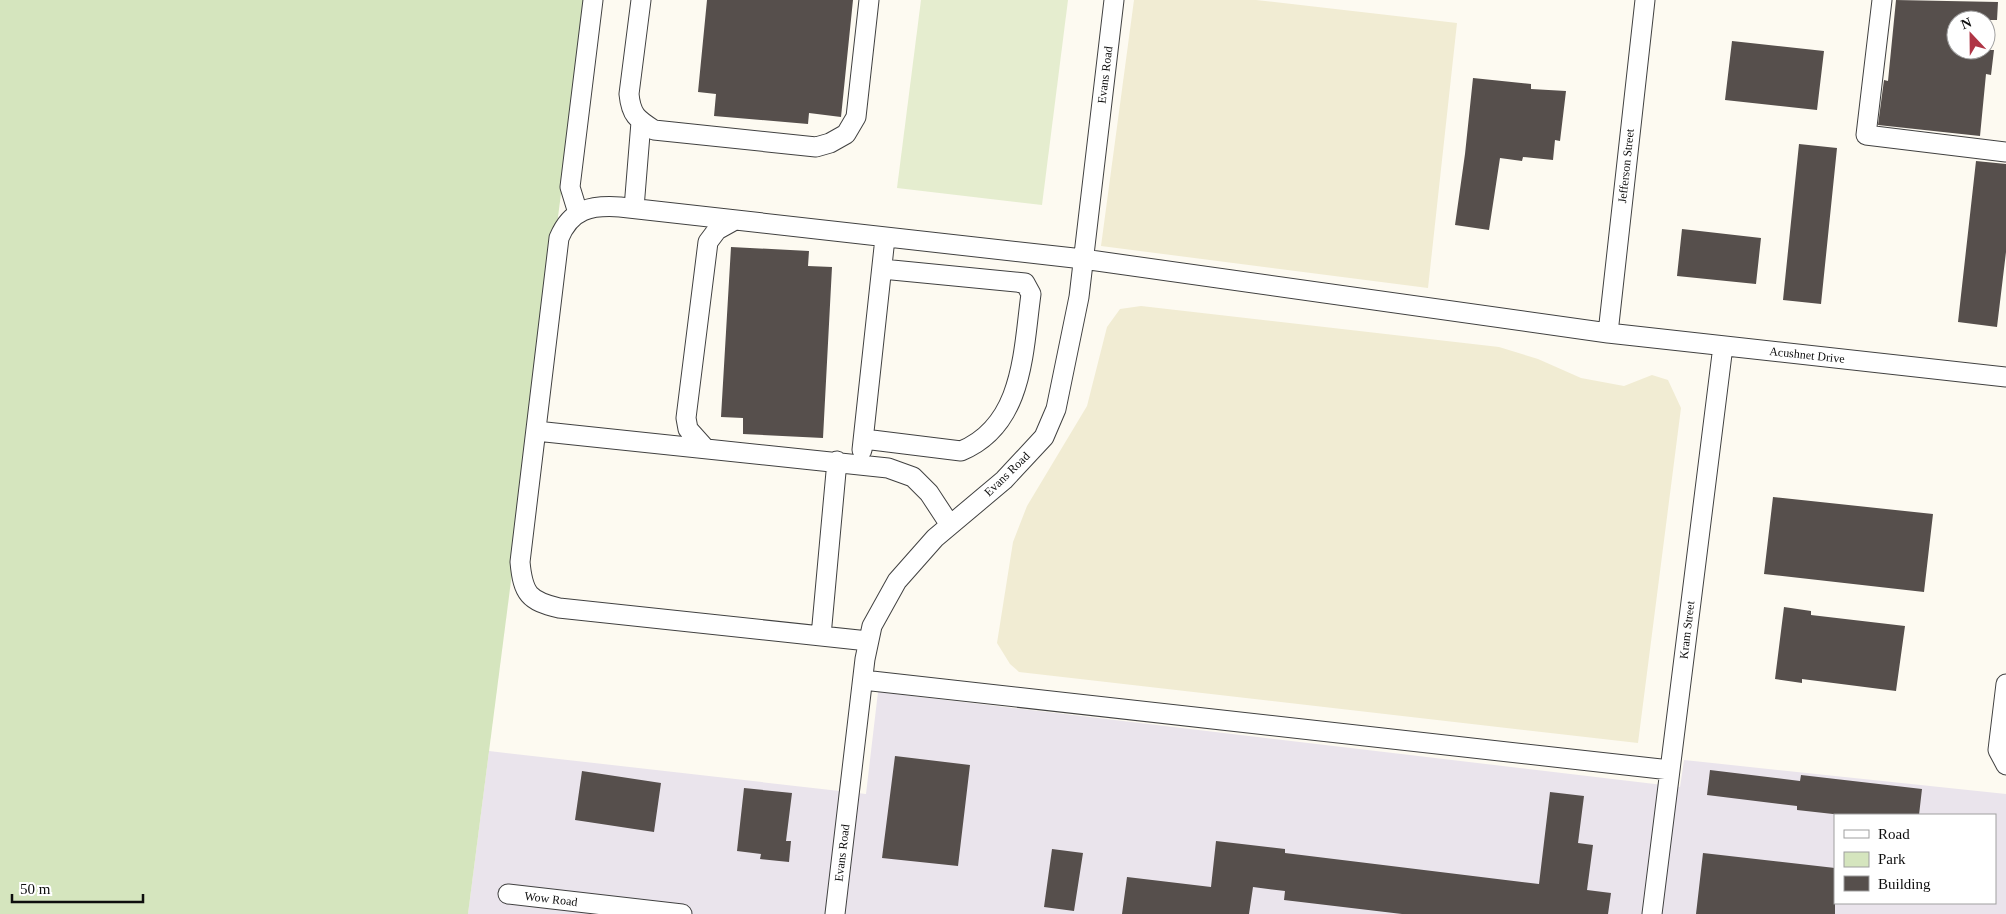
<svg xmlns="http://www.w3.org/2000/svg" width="2006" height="914" font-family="'Times New Roman',serif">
  <rect width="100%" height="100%" fill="#fdfaf1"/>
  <path fill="#eae4ec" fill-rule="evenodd" d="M878 692 1680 787 1684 760 2006 794V914H468L489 751 866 794ZM1835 815H1995V903H1835Z"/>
  <path fill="#f1ecd3" d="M1134 0H1256L1457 23 1428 288 1101 246Z
    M1141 306 1499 347 1538 359 1581 378 1624 386 1652 375 1668 380 1681 408 1638 743 1019 672 1010 664 997 643 1013 542 1027 506 1087 406 1107 327 1120 309Z"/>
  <path fill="#d5e5be" d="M0 0H586L468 914H0Z"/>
  <path fill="#e5edcf" d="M921 0H1068L1042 205 897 188Z"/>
  <path fill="#564f4c" d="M707 0H853L841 117 809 113 808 124 714 116 716 94 698 92Z
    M1896 0 1998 2 1997 20H1956V50H1994L1991 75 1986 74 1980 136 1878 125 1884 80 1888 81Z
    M1732 41 1824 51 1817 110 1725 100Z
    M1473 78 1531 84V89L1566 91 1560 141 1555 140 1553 160 1523 157 1522 161 1500 158 1489 230 1455 225 1465 154Z
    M1799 144 1837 148 1821 304 1783 300Z
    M1976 161 2006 164V252L1997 327 1958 322Z
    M1682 229 1761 238 1756 284 1677 276Z
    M731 247 809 251 808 266 832 267 823 438 743 434V418L721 417Z
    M1773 497 1933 514 1924 592 1764 574Z
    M1784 607 1811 611V615L1905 626 1896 691 1802 679V683L1775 679Z
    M895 756 970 765 958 866 882 858Z
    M1710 770 1800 781 1801 775 1922 789 1919 815H1842L1797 810V806L1707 795Z
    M582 771 661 783 654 832 575 820Z
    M744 788 792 793 786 841H791L789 862 760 859 761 854 737 851Z
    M1550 792 1584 796 1578 843 1593 845 1587 890 1611 893 1608 914H1402L1284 900 1285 891 1253 887 1249 914H1122L1127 877 1211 887 1216 841 1285 849V853L1539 884Z
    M1052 849 1083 853 1074 911 1044 907Z
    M1703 853 1835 868V914H1696Z"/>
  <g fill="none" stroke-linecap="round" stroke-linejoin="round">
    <defs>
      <path id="minor" d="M641 0 629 94C631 115 637 119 654 130L816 147 830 143 846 134 856 117 869 0
        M1882 0 1866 135 2006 152
        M634 208 641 122
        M578 213 570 187 593 0
        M1608 333 1645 0
        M536 431 888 468 913 477 929 493 950 525
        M864 439 961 451C1024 425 1023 351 1031 294L1025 283 882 269
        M705 448 688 429 686 418 708 242 717 230 735 220
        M862 450 885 238
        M821 636 837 461
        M868 641 559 608C529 601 523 594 520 562L559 238C571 209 591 205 620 207L1083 259 1608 333 2006 377
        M863 680 1670 770
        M2006 684 1998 750 2006 765
        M508 894 682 914
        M835 914 865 659 872 626 897 581 935 538 1004 480 1044 437 1056 409 1079 297 1114 0
        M1652 914 1723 346"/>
    </defs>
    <use href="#minor" stroke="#414141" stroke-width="21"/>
    <use href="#minor" stroke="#fff" stroke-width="19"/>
  </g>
  <g text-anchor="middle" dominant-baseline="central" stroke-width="5" stroke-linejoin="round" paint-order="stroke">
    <g font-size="12" fill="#0e0e0e" stroke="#fff">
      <text transform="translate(1105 75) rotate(-83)">Evans Road</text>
      <text transform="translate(1626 166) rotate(-84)">Jefferson Street</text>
      <text transform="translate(1807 355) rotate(6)">Acushnet Drive</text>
      <text transform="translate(1007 474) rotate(-44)">Evans Road</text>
      <text transform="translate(1687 630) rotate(-83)">Kram Street</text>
      <text transform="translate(842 853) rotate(-83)">Evans Road</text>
      <text transform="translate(551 899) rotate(7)">Wow Road</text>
    </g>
  </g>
  <rect x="1834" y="814" width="162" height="90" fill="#ffffff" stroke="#9f9f9f"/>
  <rect x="1844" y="830" width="25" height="8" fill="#ffffff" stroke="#9f9f9f"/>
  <text x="1878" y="839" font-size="15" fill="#0e0e0e">Road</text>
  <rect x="1844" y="852" width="25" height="15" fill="#d5e5be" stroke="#9f9f9f"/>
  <text x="1878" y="864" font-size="15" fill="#0e0e0e">Park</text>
  <rect x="1844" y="876" width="25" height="15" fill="#564f4c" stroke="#9f9f9f"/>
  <text x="1878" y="889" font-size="15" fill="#0e0e0e">Building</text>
  <g transform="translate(1971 35) rotate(338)"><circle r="24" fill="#ffffff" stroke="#9f9f9f"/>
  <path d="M0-4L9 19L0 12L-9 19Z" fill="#af3545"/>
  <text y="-8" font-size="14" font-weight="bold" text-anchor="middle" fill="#0e0e0e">N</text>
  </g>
  <path d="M12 894v8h131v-8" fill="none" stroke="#0e0e0e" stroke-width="2.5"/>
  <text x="20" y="894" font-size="15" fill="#0e0e0e" stroke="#ffffff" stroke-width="4" paint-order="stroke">50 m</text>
</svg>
